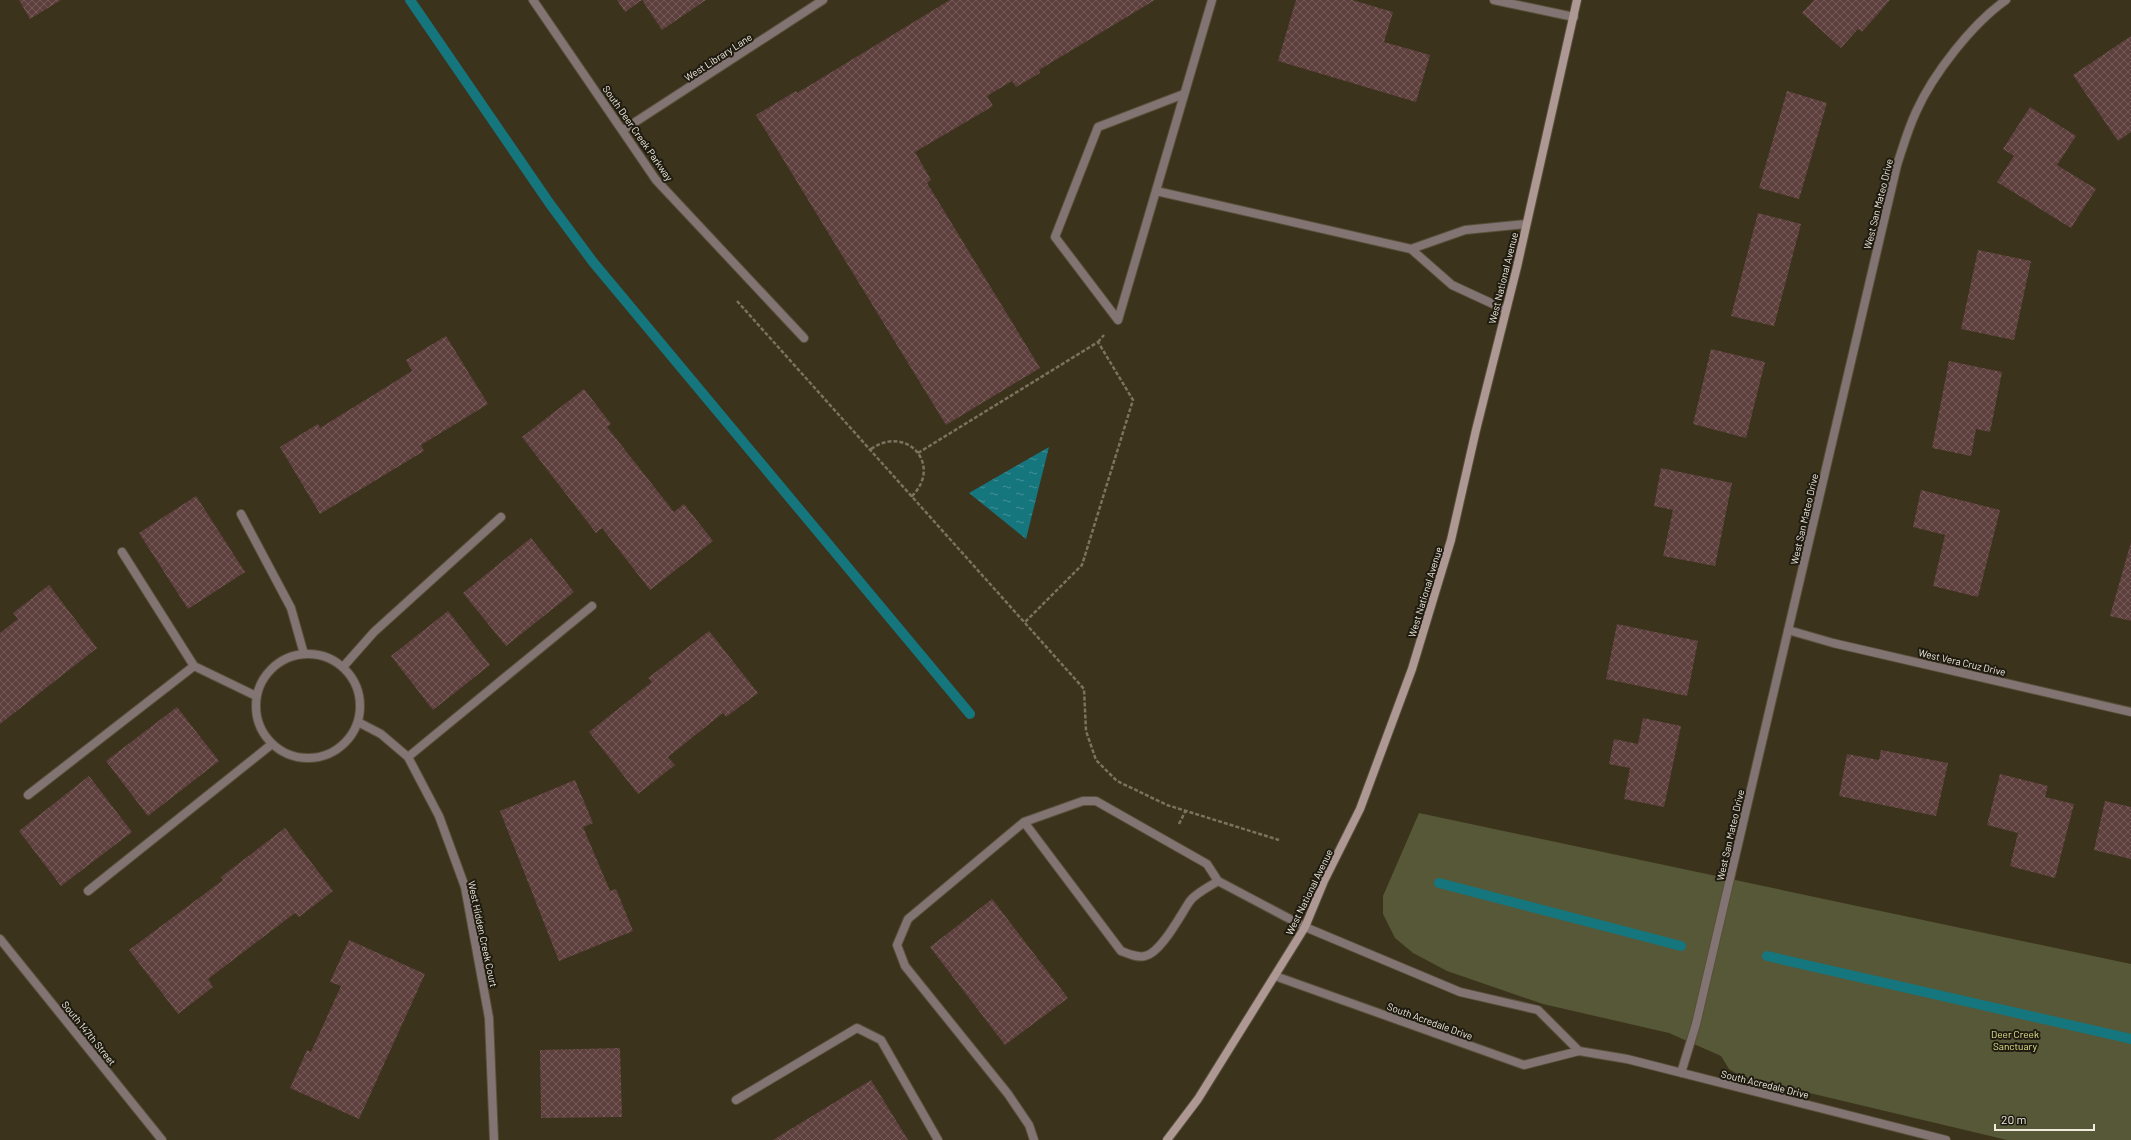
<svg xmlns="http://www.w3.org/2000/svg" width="2131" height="1140" font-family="Barlow,sans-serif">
  <defs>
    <pattern id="water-ripples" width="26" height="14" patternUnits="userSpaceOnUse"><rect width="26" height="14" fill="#16767e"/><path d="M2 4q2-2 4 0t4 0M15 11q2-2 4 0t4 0" fill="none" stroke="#449096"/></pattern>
    <pattern id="building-cross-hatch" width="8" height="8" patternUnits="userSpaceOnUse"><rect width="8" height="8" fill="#5d403d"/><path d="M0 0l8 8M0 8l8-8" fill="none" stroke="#755c59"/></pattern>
  </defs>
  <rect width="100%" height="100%" fill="#3b331b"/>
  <path fill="#565837" d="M1419 813 2131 964V1140H2007L1742 1077 1729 1069 1721 1056 1669 1033 1543 1004 1447 971 1413 953 1395 938 1383 914V896Z"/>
  <path fill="url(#water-ripples)" d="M1049 447 1026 539 969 493Z"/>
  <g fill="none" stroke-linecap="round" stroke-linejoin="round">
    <path stroke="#16767e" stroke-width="10" d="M410 0 550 204 593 262 970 714
      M1439 883 1681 946
      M1767 956 2131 1039"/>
  </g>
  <path fill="url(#building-cross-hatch)" d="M19 0H61L30 19Z
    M617 0H706L662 30 642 0 625 12Z
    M950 0H1155L1039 70 1040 73 1016 87 1012 81 987 96 993 106 915 152 931 180 927 183 1040 368 946 425 756 115 796 91 797 93Z
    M1296 0H1352L1393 12 1384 42 1430 55 1416 102 1278 61Z
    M1814 0H1890L1862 32 1858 29 1841 48 1802 13Z
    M2131 36V132L2118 141 2073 75Z
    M1787 91 1827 103 1799 199 1759 188Z
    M2030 107 2076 136 2057 165 2096 189 2071 228 1997 182 2014 156 2003 149Z
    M1758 213 1801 224 1774 326 1731 316Z
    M1978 250 2031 261 2014 340 1961 329Z
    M446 336 488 404 421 445 424 451 320 514 280 447 318 424 320 428 412 371 406 360Z
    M1711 349 1765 362 1746 438 1693 424Z
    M1949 361 2002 372 1990 432 1976 429 1971 456 1932 448Z
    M584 389 611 424 607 427 674 512 684 504 713 541 650 590 602 528 596 533 522 437Z
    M1661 468 1732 483 1715 566 1663 556 1673 510 1654 506Z
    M1921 490 2000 510 1978 597 1933 586 1945 535 1913 527Z
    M196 496 245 572 188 609 139 533Z
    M531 538 574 592 506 646 463 593Z
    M2131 542V621L2110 616Z
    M49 585 97 648 0 724V633L18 619 13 613Z
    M448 611 490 665 433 710 391 656Z
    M1617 624 1698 641 1687 696 1606 679Z
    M709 631 758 693 726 717 723 713 668 757 675 765 638 794 589 732 652 682 648 678Z
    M177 707 219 761 148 816 106 761Z
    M1643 718 1681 726 1664 807 1624 799 1630 768 1609 764 1614 739 1638 744Z
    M1881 750 1948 763 1936 816 1839 796 1847 754 1879 760Z
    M2000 774 2048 786 2045 797 2074 804 2055 878 2010 866 2018 833 1987 825Z
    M89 776 132 832 61 886 19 831Z
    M575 780 593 823 583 827 610 891 616 889 633 931 559 961 500 811Z
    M2105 801 2131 807V859L2094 850Z
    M285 828 333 891 299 917 295 913 208 979 213 987 178 1014 129 950 223 880 221 877Z
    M992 899 1068 998 1005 1045 930 947Z
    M349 940 425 974 359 1119 290 1088 307 1050 311 1052 341 986 330 982Z
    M620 1048 622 1117 541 1118 540 1050Z
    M871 1080 908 1140H773Z"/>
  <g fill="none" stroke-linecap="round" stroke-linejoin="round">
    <defs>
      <path id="lane" d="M1494 0 1574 17
        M1184 94 1098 127 1055 237 1118 320C1149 213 1181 107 1212 0
        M1156 191 1411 249 1452 285 1506 310
        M1411 249 1465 230 1526 224
        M1024 822 1121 951C1129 954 1137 958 1145 956 1161 953 1181 914 1190 901 1196 893 1209 887 1218 881
        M736 1100 857 1028 881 1040 938 1140
        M1034 1140 1029 1125 1008 1094 905 966 897 945 908 919 1024 822 1083 801H1096L1207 864 1218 881 1305 927"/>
      <path id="street" d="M533 0 656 180 804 338
        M623 130 823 0
        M241 514 291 608 304 654
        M122 552 194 666
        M1788 630 1833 643 2131 712
        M256 706a52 52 0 1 1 104 0a52 52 0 1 1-104 0Z
        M343 667 374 632 501 517
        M358 722 381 734 408 757 439 816 465 887 489 1018 494 1140
        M408 757 592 606
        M28 795 194 666 256 696
        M88 891 272 744
        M1305 927 1460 992 1538 1010 1579 1051
        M0 939 162 1140
        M1275 976 1524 1065 1579 1051 1627 1059 1946 1140
        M1681 1073 1696 1024 1897 165C1903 147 1908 129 1916 112 1933 74 1972 24 2006 0"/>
      <path id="secondary" d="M1167 1140 1198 1099 1305 927 1324 881 1360 809 1412 669 1451 540 1476 430 1517 267 1577 0"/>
    </defs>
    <use href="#lane" stroke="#58503a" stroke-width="10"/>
    <use href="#street" stroke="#58503a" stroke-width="10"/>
    <use href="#secondary" stroke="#58503a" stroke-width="10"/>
    <path stroke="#7a735f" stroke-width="2.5" stroke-dasharray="4 2" stroke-linecap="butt" d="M737 301 1084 689 1086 731 1096 760 1117 781 1167 805 1279 840
      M1098 342 1104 335
      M871 449C907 424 943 465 912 496
      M918 453 1098 342 1133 400 1082 565 1024 623
      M1179 824 1186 810"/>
    <use href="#lane" stroke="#827472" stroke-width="8"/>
    <use href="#street" stroke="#827472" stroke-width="8"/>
    <use href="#secondary" stroke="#ae9894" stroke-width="8"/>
  </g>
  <g text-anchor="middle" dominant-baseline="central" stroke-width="4" stroke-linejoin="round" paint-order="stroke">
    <g font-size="10" fill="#f0ebdd" stroke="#1f1b11">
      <text transform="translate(718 57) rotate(-33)">West Library Lane</text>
      <text transform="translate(638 133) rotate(55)">South Deer Creek Parkway</text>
      <text transform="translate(1878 204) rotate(-76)">West San Mateo Drive</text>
      <text transform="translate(1503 278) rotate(-76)">West National Avenue</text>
      <text transform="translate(1804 519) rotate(-77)">West San Mateo Drive</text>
      <text transform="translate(1425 592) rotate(-73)">West National Avenue</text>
      <text transform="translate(1962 662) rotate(13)">West Vera Cruz Drive</text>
      <text transform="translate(1730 835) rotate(-77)">West San Mateo Drive</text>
      <text transform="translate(1309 892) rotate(-64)">West National Avenue</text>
      <text transform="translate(483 934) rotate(78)">West Hidden Creek Court</text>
      <text transform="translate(1430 1021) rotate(20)">South Acredale Drive</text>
      <text transform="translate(89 1033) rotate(51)">South 147th Street</text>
      <text transform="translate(1765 1084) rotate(14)">South Acredale Drive</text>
    </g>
    <g font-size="10" fill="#e2e58b" stroke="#1f1b11">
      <text x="2015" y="1034">Deer Creek<tspan x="2015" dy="12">Sanctuary</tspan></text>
    </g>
  </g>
  <path d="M1995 1124v6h99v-6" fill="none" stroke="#f0ebdd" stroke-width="2"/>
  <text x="2001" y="1124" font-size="12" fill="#f0ebdd" stroke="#1f1b11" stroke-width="3" paint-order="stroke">20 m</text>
</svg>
